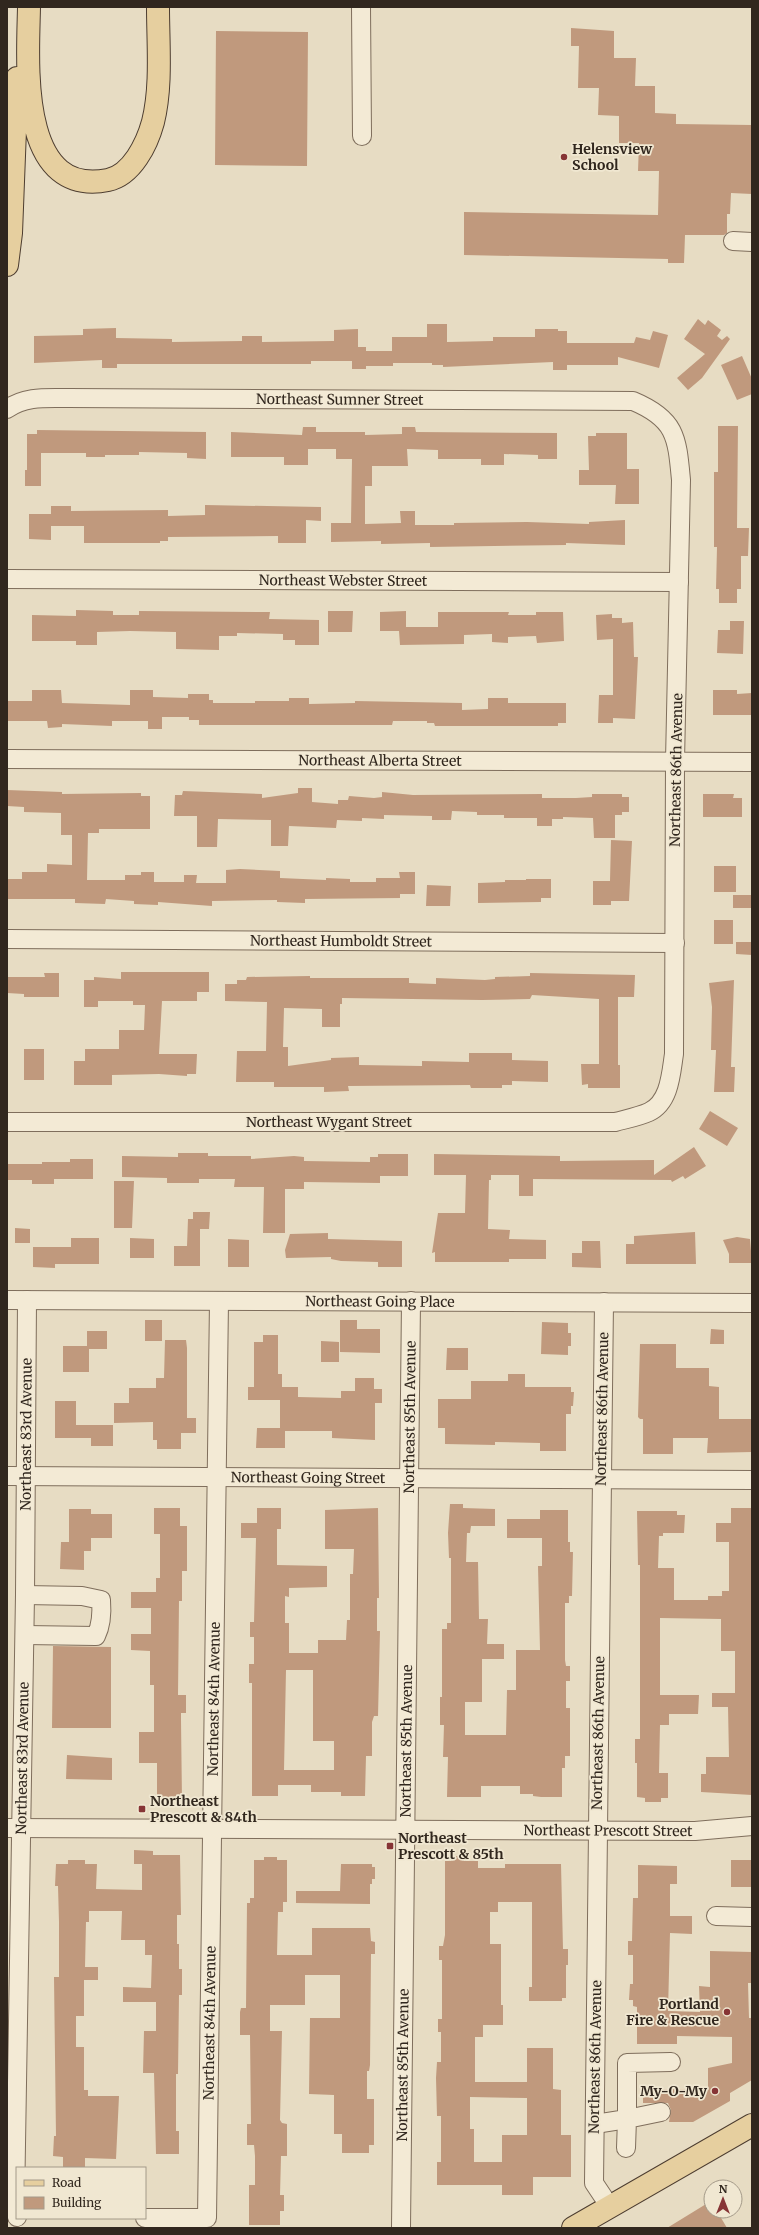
<svg xmlns="http://www.w3.org/2000/svg" width="759" height="2235" font-family="Merriweather,serif">
  <rect width="100%" height="100%" fill="#e7dcc3"/>
  <path fill="#c0997d" fill-rule="evenodd" d="M571 28 614 31V58H636L635 86H655V113L676 114V124L752 125V194L731 193 730 214H727V233L724 235H685L684 263H668V259L464 255V212L658 215 659 171H638L639 143H619V116L598 115 599 88H578L579 46H571Z
    M216 31 308 32 307 166 215 165Z
    M698 319 705 325 708 320 721 330 717 336 722 340 727 336 730 339 702 378 688 390 677 378 705 354 684 339Z
    M427 324H447V342L493 341V337H535V329H558V331H567V343H634L636 337 650 340 653 331 668 335 659 368 618 357V365H567V370H553V362L443 367V365H432V363H393V366H366V369H352V361H311V364H117V368H102V360L34 363V336L83 335V329L116 328V338L172 339V342L242 341V336H262V342L334 341V330L358 329V347H366V351H392V337H427Z
    M742 356 752 379V394L737 400 721 365Z
    M718 426H738L737 528H749L748 556H741V589H737V603H719V589H716L717 547H714V472H718Z
    M303 427H316V432H365V435L402 434V427H415L416 432 557 433V459H538V455L504 454V465H481V459H438V450L407 449 408 466H372V486H365V524L401 523 400 511H415V525H454V523L527 522 589 524V522L625 520V545L566 543V545L430 547V543L381 544V541L331 542V523H351L352 459H336V449H308V465H284V457H231V432L302 435Z
    M37 430 206 432V459L187 458V453L139 452V455H105V457H86V453H41V486H25V470H27V434H37Z
    M596 433H627V469H639V504H615L616 485H579V470H589L588 436H596Z
    M205 505 321 507V521L306 520V543H278V536L168 537V541H160V543H84V526H51V540L29 539V514H51V506H71V511L168 510V516L205 515Z
    M76 610 113 611V615H139V611L270 612 269 619 319 620V645H295V640H283V634L237 633V636H219V650L176 649V632L130 631 97 632V645H76V641H32V615L76 616Z
    M328 611H353L352 632H328Z
    M406 611V627H438V612H509L508 615H536V612H563L564 641 537 643 536 636 508 637V643L492 642V634L464 635V644L400 645 399 631H380V612Z
    M612 614V618H622V623L633 622 634 657H638L635 719 613 718V723H598L599 695H613V639L597 640 596 615Z
    M730 621H744L743 654 717 653 718 630H730Z
    M32 690H61L62 703 130 705V690H153V697L188 698V694H209V700H213V703H255V701H289V698H309V704L355 703V701L462 703V710L488 709V698H508V703H566V723H558V726H435L434 723H427V721H393L392 725H199V720H189V717H162V729H148V721H112V726L62 724V727L48 728 47 721H7V701H32Z
    M713 690H737V694L752 693V715H713Z
    M298 788H312V802L338 804V800H348L349 796 374 798 382 797V792L413 795 542 794V798H576L592 797V794H622V797H629V812H622V815H615V838H594L593 818 563 817V819H552V826H537V818H504V815H477V812L452 811 451 820H432V816L384 815V819L362 818V821L337 820 336 828 289 826 288 846H271V820L218 819 217 847H197V816H174L175 795H182L183 791 262 794V798L298 793Z
    M7 790 62 792V794L141 793V796H150V829H99V833H88L87 880H125V875H141V872H154V882H184V875H197L196 883H226V870L240 869 280 871V878L326 880V878L350 879V882H376V878H400L399 872H415V894H400V898L305 899V903L277 902V900L212 901V906L158 902V905L134 904V901L106 899 105 904 75 903V899H7V879H22V872H47V864L72 865V835H61V813L24 812V807L7 806Z
    M703 794H734L733 798H742V817H703Z
    M611 840 632 841 629 901H611V905H593V881H610Z
    M714 866H736V892H714Z
    M526 879H551V898H541V902L478 903V883L505 882V880H526Z
    M427 885 451 886 450 906H426Z
    M733 895H752V908H733Z
    M714 920H733V944H714Z
    M736 942H752V955L736 954Z
    M121 972H209V992H197V1001H162L159 1054H197L196 1074H187V1076L159 1074 112 1075V1085H74V1061H85V1049H119V1030H144L145 1005H133V1001H98V1007H84V980H94V977L121 979Z
    M44 973H59V997H24V994L7 993V977H45Z
    M530 973 635 975 634 997H618V1065H620V1088H588V1084L582 1085 581 1064H599V999L532 995 530 999 482 1000 342 998V1004H340V1027H322V1009L284 1008 283 1047H288V1066L331 1060V1058L359 1057V1065L422 1066V1061L469 1062V1053H512V1060L548 1061V1082L512 1081V1085H502V1088H471L470 1085 348 1086 349 1091 324 1092V1087H274V1082H236L237 1051H266L267 1002 225 1001V984H237V980H246L247 977 310 976V978H409V983L436 984V978L485 980 495 979V977L530 976Z
    M734 980 731 1067H735L734 1092H714L716 1050H711L712 1007 709 983Z
    M24 1049H44V1080H24Z
    M710 1111 738 1128 727 1146 699 1129Z
    M694 1147 706 1166 685 1179 683 1176 672 1182 671 1180 533 1179V1196H519V1175H491V1180H489L488 1229 510 1230 509 1239 546 1240V1259H509V1262H435V1252L432 1253 438 1213H465L466 1175H434V1154L560 1156V1161L654 1160V1175Z
    M178 1153H208V1156H251V1159L294 1156 304 1157V1161L370 1162V1157H378V1154H408V1176H380V1183L304 1182V1189H285V1233H263L264 1187H234L235 1179H199V1183H167V1178L122 1177V1156L178 1157Z
    M70 1159H93V1179H54V1184H32V1180H7V1164H42V1162H70Z
    M114 1181H134L132 1228H114Z
    M193 1212H210L209 1229H200V1266H174V1246H187L188 1219H193Z
    M15 1228 30 1229V1243H15Z
    M695 1232 696 1264H626V1244H634V1236Z
    M328 1233V1239L402 1241V1267H378V1262L341 1261 331 1259V1257L286 1258 285 1250 290 1234Z
    M737 1237 750 1239 752 1263H729V1254L723 1240Z
    M71 1238H99V1264H55V1268L33 1267V1247H71Z
    M130 1238 154 1239V1258H130Z
    M228 1239 249 1240V1267H228Z
    M582 1241H600L601 1268 572 1267V1253H582Z
    M145 1320H162V1341H145Z
    M340 1320H357V1329H380V1353L340 1352Z
    M542 1322 568 1323V1333H571V1346H568V1355L541 1354Z
    M711 1329 724 1330V1344H710Z
    M87 1331H107V1349H89V1372H63V1346H87Z
    M263 1335H278V1374H282V1387H298V1397L341 1398V1391H355V1378H374V1389H382V1403H375V1440L332 1438V1431H285V1448H256L257 1428H280V1400H248V1387H254V1342H263Z
    M165 1340H186L187 1348V1418H196V1433H181V1449H157V1440H153V1422L114 1423V1403H129V1388H156V1378H164Z
    M321 1341 339 1342V1362H321Z
    M640 1344H676V1368H709V1386L719 1387V1419H751L752 1452 707 1453 708 1438H673V1454H643V1419H640L638 1417Z
    M447 1348H468V1370H446Z
    M508 1374H525V1387H571V1392H574L573 1406H571V1414H566V1451H540V1443L495 1442V1445L445 1444V1428H438V1399H471V1381H508Z
    M55 1401H76V1425H113V1446H91V1438H55Z
    M450 1504H463V1508L495 1509V1526H471L470 1533H467L466 1562H478L479 1619H488L487 1644H504V1659H482V1702H465V1735H506L507 1690H516V1650H540L538 1566H542V1538H507V1519H540V1510H568V1542H570V1552H573L572 1596H569V1603H565V1660L566 1666H570V1681H566V1708H570V1756H565V1768H562V1797H541L533 1796V1794H520V1786H481V1797H447L448 1757H443L444 1725H440V1697H442V1629H447V1623H451V1558H449L448 1533Z
    M154 1508H180V1526H187V1571H182V1601H179L178 1695H186V1713H181V1720L182 1801H172V1803H157V1763H139V1732H154V1685H150V1651L131 1650V1634H151V1608H131V1592H156V1578H160V1534H154Z
    M257 1508H281V1529H277V1565L327 1566V1587L289 1588V1597L285 1596V1623H289V1653H318V1640H346L347 1620H350V1574H353L354 1549H325V1510L378 1508 379 1598H377V1631H380L378 1716H374L372 1722V1756H366L365 1796H341V1792H311V1785H278V1796H252V1683H249V1664H254V1637H250V1622H254L256 1538H241V1523H257ZM286 1670H313V1741H334V1770H284Z
    M731 1508H752V1795L701 1792V1774H706V1757H729L728 1707H712V1693H735V1651H721V1619L660 1618V1695H699L698 1714H669V1725H660L659 1773H668V1798H661V1802H645V1798L637 1797V1763H635V1739H640V1565H638L637 1511H677V1515H685L684 1533H663V1536H659L658 1568H674V1600H708V1596H722V1591H729V1542H716V1523H731Z
    M69 1509H91V1514H112V1538H91V1551H84V1570L60 1569 61 1542H69Z
    M53 1646 111 1647V1728H52Z
    M67 1755 112 1758V1780L66 1779Z
    M134 1850 153 1851V1855H180L181 1915H177V1944H179V1969H182V1995H179L178 2074H176V2131H179V2154H156L154 2073H143L144 2031H156V2002H123V1987L151 1988 152 1955H145V1940H121L122 1911H89V1922H86L85 1967H98V1980H84V2016H76V2047H84V2090H88V2096H119L116 2159 85 2158V2168H63V2157L53 2156 54 2136H56L54 1977H59V1922L58 1886H55L56 1864H68V1860H85V1864H97L96 1889 142 1890V1864H134Z
    M451 1856H464V1861H478V1868H505V1864H561L563 1949H568V1965H566V1998H562V2001H529V1987H532V1902H498V1912H490V1944H501V2005H503V2025H483V2037H475V2082H527V2048H553V2089L561 2090V2135H571V2177H533V2195H502V2185H437V2162H441V2116H437L436 2078 437 2062H441V2032H438V2019H442V1960H439V1946H443L445 1935V1861H451ZM470 2097 527 2098V2135H502V2162H474V2129H470Z
    M264 1857H277V1860H287V1902H283V1912H278L277 1955H312V1928H370L371 1941 375 1942V1954H371L370 2065 369 2071H367V2099H374V2145H369V2153H342V2134H334V2095L309 2094 310 2018H340V1975H305V2005H270V2031H282L280 2120 282 2123 287 2124V2156H281L280 2195H284V2211H280V2225H249V2185H255V2156L254 2145H247V2124H251L250 2035H240V2012L241 2008H246L247 1903H250V1898H254V1860H264Z
    M731 1860H752V1887H731Z
    M341 1864H372V1867H375V1879H372V1884H370V1904L296 1903V1891H340Z
    M638 1865 677 1866V1884H670V1916H692V1934L670 1933 668 2011 700 2012 699 1986 710 1987V1951L752 1952V1983H748L749 2018H752V2080L730 2093V2101L693 2122H669L671 2110 668 2103H643V2087H659V2089H708V2068L732 2063V2037L677 2036V2044H637V2007L633 2006V2000H629L630 1984H633V1955H628V1941H632L633 1898H638Z
    M711 2201V2211H717L727 2228H667Z"/>
  <g fill="none" stroke-linecap="round" stroke-linejoin="round">
    <defs>
      <g id="minor">
        <path d="M361 7 362 136"/>
        <path d="M733 241 752 242"/>
        <path id="s1" d="M7 409C25 396 46 398 68 398L633 401C676 419 677 437 681 480L675 761 674 1054C671 1073 670 1102 649 1112 638 1117 626 1119 615 1122H7"/>
        <path id="s2" d="M7 579 679 582"/>
        <path id="s3" d="M7 759 752 762"/>
        <path id="s4" d="M7 939 675 943"/>
        <path id="s5" d="M7 1300 752 1303"/>
        <path d="M604 1302 594 2183 610 2207"/>
        <path id="s6" d="M7 1476 752 1480"/>
        <path d="M25 1635 96 1636C101 1626 102 1612 101 1600L82 1596 25 1595"/>
        <path id="s7" d="M7 1828 695 1831 752 1826"/>
        <path d="M716 1916 752 1917"/>
        <path d="M595 2124 627 2119V2063L671 2062"/>
        <path d="M626 2148 627 2119 661 2112"/>
        <path id="s8" d="M17 2217 15 2205 25 1595 27 1300"/>
        <path id="s9" d="M145 2218H207L219 1301"/>
        <path id="s10" d="M401 2228 411 1301"/>
      </g>
      <path id="major" d="M29 7C28 61 17 198 108 180 132 175 147 144 153 122 162 86 158 44 158 7
        M7 265 11 233 17 78
        M573 2228 752 2125"/>
    </defs>
    <use href="#minor" stroke="#7f6e5c" stroke-width="20"/>
    <use href="#major" stroke="#4d3d30" stroke-width="24"/>
    <use href="#minor" stroke="#f3ead5" stroke-width="18"/>
    <use href="#major" stroke="#e6cf9f" stroke-width="22"/>
  </g>
  <g fill="#863435" stroke="#f0e7d1" stroke-width="1.5">
    <circle cx="564" cy="157" r="4"/>
    <rect x="138" y="1805" width="8" height="8" rx="2"/>
    <rect x="386" y="1842" width="8" height="8" rx="2"/>
    <circle cx="727" cy="2012" r="4"/>
    <circle cx="715" cy="2091" r="4"/>
  </g>
  <g text-anchor="middle" dominant-baseline="central" stroke-width="3.5" stroke-linejoin="round" paint-order="stroke">
    <g font-size="14" font-weight="bold" fill="#31271e" stroke="#f0e7d1" text-anchor="start">
      <text x="572" y="149">Helensview<tspan x="572" dy="16">School</tspan></text>
      <text x="150" y="1801">Northeast<tspan x="150" dy="16">Prescott &amp; 84th</tspan></text>
      <text x="398" y="1838">Northeast<tspan x="398" dy="16">Prescott &amp; 85th</tspan></text>
      <text x="719" y="2004" text-anchor="end">Portland<tspan x="719" dy="16">Fire &amp; Rescue</tspan></text>
      <text x="707" y="2091" text-anchor="end">My-O-My</text>
    </g>
    <g font-size="14" fill="#31271e" stroke="#f0e7d1">
      <text stroke="none"><textPath href="#s1" startOffset="335">Northeast Sumner Street</textPath></text>
      <text stroke="none"><textPath href="#s2" startOffset="336">Northeast Webster Street</textPath></text>
      <text stroke="none"><textPath href="#s3" startOffset="373">Northeast Alberta Street</textPath></text>
      <text transform="translate(676 770) rotate(-89)">Northeast 86th Avenue</text>
      <text stroke="none"><textPath href="#s4" startOffset="334">Northeast Humboldt Street</textPath></text>
      <text x="329" y="1122">Northeast Wygant Street</text>
      <text stroke="none"><textPath href="#s5" startOffset="373">Northeast Going Place</textPath></text>
      <text transform="translate(602 1409) rotate(-89)">Northeast 86th Avenue</text>
      <text stroke="none"><textPath href="#s10" startOffset="811">Northeast 85th Avenue</textPath></text>
      <text stroke="none"><textPath href="#s8" startOffset="783">Northeast 83rd Avenue</textPath></text>
      <text stroke="none"><textPath href="#s6" startOffset="301">Northeast Going Street</textPath></text>
      <text stroke="none"><textPath href="#s9" startOffset="581">Northeast 84th Avenue</textPath></text>
      <text transform="translate(598 1733) rotate(-89)">Northeast 86th Avenue</text>
      <text stroke="none"><textPath href="#s10" startOffset="487">Northeast 85th Avenue</textPath></text>
      <text stroke="none"><textPath href="#s8" startOffset="459">Northeast 83rd Avenue</textPath></text>
      <text stroke="none"><textPath href="#s7" startOffset="601">Northeast Prescott Street</textPath></text>
      <text stroke="none"><textPath href="#s9" startOffset="257">Northeast 84th Avenue</textPath></text>
      <text transform="translate(595 2057) rotate(-89)">Northeast 86th Avenue</text>
      <text stroke="none"><textPath href="#s10" startOffset="163">Northeast 85th Avenue</textPath></text>
    </g>
  </g>
  <rect width="759" height="2235" fill="none" stroke="#31271e" stroke-width="16"/>
  <rect x="16" y="2167" width="130" height="52" fill="#f0e7d1" stroke="#a49a89"/>
  <rect x="24" y="2180" width="20" height="6" fill="#e6cf9f" stroke="#a49a89"/>
  <text x="52" y="2187" font-size="12" fill="#31271e">Road</text>
  <rect x="24" y="2197" width="20" height="12" fill="#c0997d" stroke="#a49a89"/>
  <text x="52" y="2207" font-size="12" fill="#31271e">Building</text>
  <g transform="translate(723 2199)"><circle r="19" fill="#f0e7d1" stroke="#a49a89"/>
  <path d="M0-3L7 15L0 10L-7 15Z" fill="#863435"/>
  <text y="-6" font-size="11" font-weight="bold" text-anchor="middle" fill="#31271e">N</text>
  </g>
</svg>
